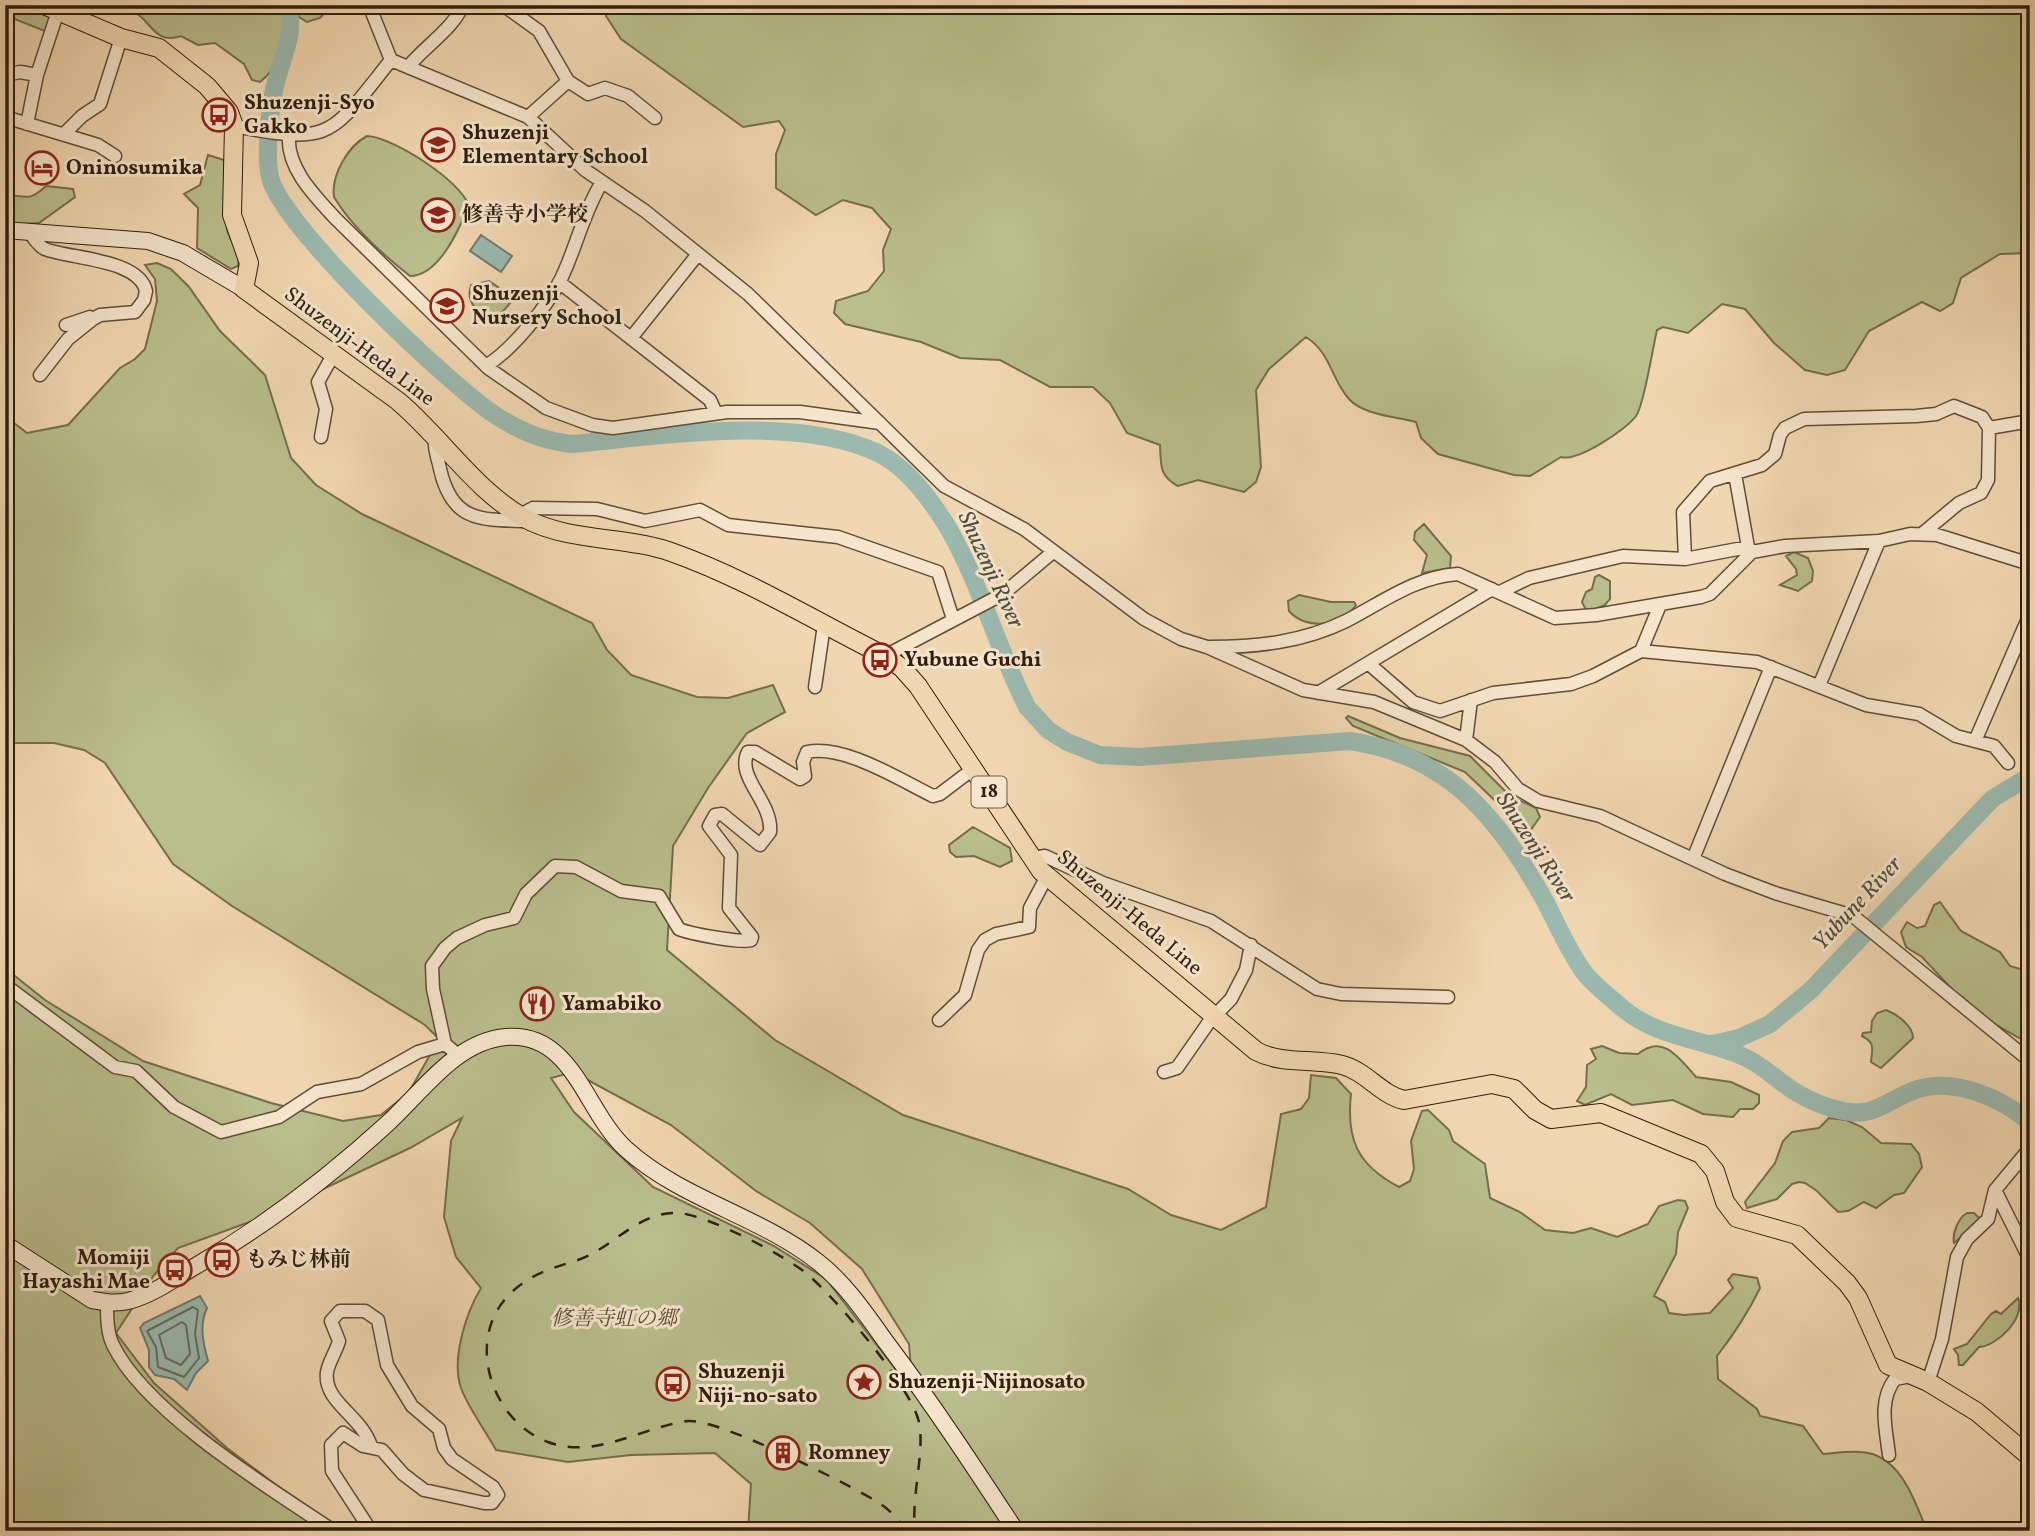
<svg xmlns="http://www.w3.org/2000/svg" width="2035" height="1536" font-family="Vollkorn,'Noto Serif JP',serif">
  <rect width="100%" height="100%" fill="#f1d7b1"/>
  <filter id="stains"><feTurbulence type="fractalNoise" baseFrequency=".00286" numOctaves="4"/><feColorMatrix values="0 0 0 0 .2 0 0 0 0 .09 0 0 0 0 .02 0 0 0 .5 -.17"/></filter>
  <radialGradient id="worn" r=".72"><stop offset=".6" stop-color="#630" stop-opacity="0"/><stop offset="1" stop-color="#630" stop-opacity=".3"/></radialGradient>
  <path fill="#b9be8c" stroke="#746e4e" stroke-width="2" fill-rule="evenodd" d="M5 5H34L51 15 47 32 12 18Z
    M126 5H283C286 33 284 64 260 82L252 80 244 64 215 43 198 45 181 36C158 44 153 27 139 15 134 10 130 11 126 5Z
    M294 5H328V9L320 18 307 22 299 17Z
    M607 5H2030V253L2000 254 1961 278 1953 303 1940 311 1922 302 1869 331 1845 370 1827 375 1805 370 1774 343 1745 309 1722 304 1688 333 1663 327 1657 330C1653 346 1644 406 1636 416 1626 430 1577 462 1561 457L1530 476 1514 475 1438 454 1421 438 1416 422C1397 417 1363 415 1349 399 1331 379 1331 353 1306 337L1269 369 1256 390 1261 467 1256 482 1244 492 1198 480 1178 486C1159 476 1161 465 1160 445L1127 433 1110 403 1093 387H1050L1000 360 960 358 921 342 845 324 834 313 836 301 868 291 884 271 883 250 891 229 872 208 843 200 816 215 776 188V154L785 130 779 121 743 127 621 39 606 16Z
    M367 136C393 137 461 181 469 206 459 229 439 276 410 276 382 254 352 227 334 197 331 175 348 146 367 136Z
    M208 155 224 160C226 184 221 203 227 229 230 242 241 252 238 266L231 269 197 248 198 208 184 194 200 185Z
    M46 186 73 189 75 197 39 223 5 225V195C28 195 27 203 46 186Z
    M157 263 171 269 189 287 220 331 265 375 291 458 316 485 362 514 592 623 607 650 631 675 697 697 728 698 773 685 785 712 747 733 708 788 673 846 667 950 775 1040 903 1115 1128 1189 1171 1215 1221 1230 1266 1207 1281 1114 1301 1109 1309 1098 1311 1075 1336 1078 1351 1094C1346 1139 1357 1165 1399 1187L1410 1181 1414 1169 1411 1141 1422 1111 1428 1110 1449 1130 1453 1141 1485 1164 1490 1198 1520 1212 1545 1230 1573 1233 1591 1228 1617 1237 1648 1224 1659 1206 1678 1200 1685 1201 1688 1208 1678 1232 1676 1254 1654 1296 1665 1302 1669 1313 1684 1315 1710 1313 1733 1288 1728 1280 1733 1274 1757 1278 1760 1288C1748 1313 1734 1334 1717 1356L1718 1379 1757 1409 1760 1416 1803 1426 1823 1454C1835 1453 1848 1451 1861 1452 1900 1454 1915 1501 1927 1531H748L751 1484 715 1453 631 1455 568 1462 496 1450C485 1430 469 1409 461 1388 451 1359 466 1313 481 1288L456 1257 444 1217 451 1141 462 1118 410 1148 266 1216 178 1248 154 1275 116 1333 154 1383 227 1448 337 1531H5V968L45 1000 143 1061 271 1103 343 1121 381 1115 409 1092 439 1039 425 1025 232 906 173 864 105 763 84 750 54 743H5V416L27 433 68 425 120 368 135 359 145 349 157 301 155 279 145 265ZM573 1072 671 1125 756 1191 810 1223 862 1269 909 1344 913 1392 826 1279 774 1246 653 1187 574 1112 551 1078Z
    M489 281 511 296 512 301 497 318C479 316 465 303 471 285Z
    M1424 524 1451 556 1450 568 1422 573 1427 555 1414 540 1415 532Z
    M1794 552 1808 558 1813 571 1812 581 1798 591 1780 585 1797 575 1796 569 1786 556Z
    M1599 575 1610 581V599L1605 605 1587 612 1582 602 1586 592 1592 589 1595 577Z
    M1299 595 1331 602H1354L1356 605C1342 626 1306 631 1289 611L1288 601Z
    M1348 716 1400 738 1470 756 1510 796 1536 808 1540 817 1530 831 1520 829 1507 812 1465 772 1353 726 1346 718Z
    M973 827 1010 848 1012 861 1000 867 974 856 956 857 950 852 949 845Z
    M1940 902 1961 931 2000 952 2010 966 2030 972V1044L1984 1018 1965 1003 1922 957 1906 947 1901 932 1907 922 1917 928 1925 926 1934 905Z
    M1886 1010C1897 1014 1913 1026 1913 1038L1881 1068 1871 1062C1872 1049 1876 1043 1862 1036L1863 1033 1871 1032 1872 1021 1877 1013Z
    M1602 1046 1619 1053 1638 1054C1663 1033 1680 1059 1696 1077L1731 1082 1759 1095V1103L1753 1109H1740L1733 1117 1703 1114 1673 1100 1632 1105 1611 1094 1585 1105 1577 1101 1586 1087 1587 1065 1596 1059 1591 1049Z
    M1829 1118 1846 1120 1862 1127 1881 1143 1911 1144 1919 1154 1922 1167 1904 1193 1894 1195 1876 1208 1864 1202 1848 1211 1838 1212 1817 1191 1805 1183 1799 1182 1792 1184 1777 1199 1747 1208 1745 1202 1775 1163 1783 1141 1792 1132 1819 1128Z
    M1967 1213H1974L1981 1220 1954 1243C1952 1234 1958 1218 1967 1213Z
    M2018 1298C2026 1318 1997 1346 1979 1347L1963 1365H1959L1958 1355 1954 1349 1967 1344 1991 1314 1996 1311 2001 1314Z"/>
  <path fill="#9bb9af" stroke="#6f7b6f" stroke-width="2" d="M481 235 512 256 501 272 470 251Z
    M200 1296 207 1308C199 1325 203 1343 208 1361L196 1373 187 1390 174 1379 155 1375 149 1367V1350L140 1328 144 1323Z"/>
  <g fill="none" stroke-linecap="round" stroke-linejoin="round">
    <path stroke="#646c5f" stroke-width="2" d="M193 1307 198 1310 195 1334 199 1358 184 1377 158 1367 156 1347 147 1331Z
      M182 1322 186 1325 190 1354 181 1365 166 1358 159 1335Z"/>
    <path stroke="#9bb9af" stroke-width="18" d="M288 5C295 35 283 54 276 82 270 104 265 155 270 177 281 226 451 387 498 417 522 432 544 441 572 444 661 436 795 414 878 453 906 467 931 500 947 526 980 582 997 648 1027 707L1048 730 1067 742 1100 755 1140 757 1350 741C1450 756 1498 818 1545 901 1557 924 1568 950 1583 971 1592 984 1609 996 1621 1007 1657 1038 1701 1038 1742 1056 1764 1065 1779 1083 1799 1094 1816 1104 1845 1115 1865 1112 1883 1109 1900 1094 1918 1089 1955 1078 2003 1098 2030 1123
      M1708 1045 1739 1038 1770 1024 1811 990 1992 799 2030 776"/>
    <defs>
      <path id="street" d="M369 5 391 60 528 117 585 170 645 211 748 294 944 486 1024 529 1144 619 1181 639 1207 647 1303 690 1374 702 1466 740 1495 762 1518 789 1538 801 1600 816 1725 874 1775 893 1853 916 2030 1061
        M503 5 539 31 568 81 528 117
        M409 66C426 45 452 30 463 5
        M5 75 20 72 37 75
        M568 81 588 94 605 88 628 96 655 118
        M5 117 98 145 115 156
        M27 124 37 75 58 11
        M234 126C334 145 330 136 391 60
        M64 134 82 116 100 104 121 38
        M289 135C286 168 315 196 336 219L488 368 546 408 592 425 613 428 727 412H800L880 423
        M30 233C34 238 38 246 45 249 71 259 139 259 146 291L144 300 135 312 100 315 93 319 68 339 40 375
        M559 282 710 400 716 413
        M66 325 90 317
        M631 338 698 254
        M486 366C513 349 545 309 560 281 576 249 583 213 602 182
        M1989 428 2030 421
        M321 437 326 409 318 382 333 355
        M435 437C433 447 438 458 440 469 452 522 480 520 528 521
        M1735 474 1748 547
        M520 515 533 508 597 509 645 521 700 510 728 525 838 537 938 572 953 619
        M1685 559 1683 512 1710 481 1762 465 1775 454 1780 435 1785 428 1804 419 1916 416 1936 414 1954 406 1982 417 1989 428 1988 480 1981 493 1959 503 1923 533
        M1500 592 1529 578 1623 556 1685 559 1748 547 1752 552
        M1210 647C1257 647 1303 642 1346 621 1383 602 1415 577 1458 574L1555 618 1596 615 1701 597 1710 594 1752 552 1785 546 1879 541 1910 534 1937 535 2030 564
        M1641 651 1660 605
        M885 656 1003 594 1053 552
        M1369 664 1413 702 1440 711 1493 693 1571 684 1593 676 1641 651 1757 662 1866 705 1919 714 1956 736 1994 746 2008 763
        M1819 686 1879 541
        M815 687 824 625
        M1318 693 1492 589
        M1466 740 1471 700
        M1975 741 2030 614
        M1032 858 1045 856 1103 883 1211 921 1317 989 1341 994 1448 997
        M1693 859 1771 667
        M5 985 115 1067 136 1071 174 1107 221 1132 279 1117 317 1092 361 1084 418 1052 445 1044
        M939 1020 965 995 978 950 985 940 996 934 1029 927 1030 908 1047 876
        M458 1055 445 1044 433 989 432 966 445 948 457 938 485 925 514 918 526 894 555 866 576 867 621 891 659 896 679 929C687 933 744 944 751 940L752 937 729 908 731 855 709 826 715 815 722 814 760 845 770 832C773 802 735 777 748 752H755L800 779 805 776 803 762 807 752C844 744 900 780 933 796L940 794 973 769
        M1164 1072 1177 1068 1209 1022 1231 999 1246 970 1251 945
        M1995 1190 2030 1260
        M107 1303C107 1317 107 1333 113 1345 145 1412 272 1490 334 1531
        M1928 1382 1942 1339 1957 1257 1967 1239 1988 1219 1995 1190 2030 1148
        M371 1446C361 1415 323 1402 327 1372 329 1361 336 1352 339 1341L331 1321 340 1311H365L378 1320 387 1365 412 1406 439 1429 444 1448 452 1459 493 1487 498 1495 492 1503H484L424 1490 403 1474 382 1450 363 1446 343 1433 331 1445 332 1471 371 1531
        M1889 1455C1886 1429 1878 1401 1895 1379L1911 1376"/>
      <path id="secondary" d="M5 230 148 241 183 253 244 289
        M5 1244 92 1300C104 1302 116 1304 128 1301 152 1295 174 1279 194 1267 265 1226 328 1178 388 1123 422 1092 456 1041 506 1037 573 1031 585 1112 626 1149 681 1199 760 1216 818 1262 845 1283 866 1314 886 1342 932 1403 974 1467 1016 1531"/>
      <path id="primary" d="M44 5 121 38 159 48 207 86 229 112 234 126 232 215 249 263 244 289 398 401C442 438 475 491 526 519 570 542 625 536 671 552 745 578 815 621 885 656L902 668 918 686 1041 871 1256 1051C1282 1065 1314 1058 1342 1065 1366 1071 1381 1095 1404 1100L1492 1084 1514 1089 1535 1110 1551 1119 1601 1113 1701 1154 1715 1171 1725 1202 1737 1218 1797 1235 1847 1283 1858 1298 1888 1365 1928 1382 1977 1412 2030 1457"/>
    </defs>
    <use href="#street" stroke="#5f4d38" stroke-width="15"/>
    <use href="#secondary" stroke="#2e1f0f" stroke-width="18"/>
    <use href="#primary" stroke="#2e1f0f" stroke-width="20"/>
    <use href="#street" stroke="#f6e5cc" stroke-width="12"/>
    <use href="#secondary" stroke="#f6e5cc" stroke-width="16"/>
    <use href="#primary" stroke="#f1d7b1" stroke-width="18"/>
    <path stroke="#2e1f0f" stroke-width="2.5" stroke-dasharray="12 12" stroke-linecap="butt" d="M906 1531C899 1519 889 1509 876 1501 846 1483 717 1418 688 1421 641 1427 596 1460 548 1442 493 1422 465 1343 507 1297 526 1276 549 1269 575 1261 613 1249 636 1212 677 1213 704 1213 786 1256 807 1274 836 1298 911 1387 919 1422 925 1453 911 1496 915 1531"/>
  </g>
  <defs>
    <symbol id="bus-ring" viewBox="-11 -11 22 22"><circle r="9.5" fill="#f6e5cc" stroke="#8f2418" stroke-width="1.5"/><path d="M-5-6H5V4H4V6H2V4H-2V6H-4V4H-5ZM-3.5-4V0h7V-4ZM-3.5 1.2v1.5H-2V1.2ZM2 1.2v1.5H3.5V1.2Z" fill="#8f2418"/></symbol>
    <symbol id="school-ring" viewBox="-11 -11 22 22"><circle r="9.5" fill="#f6e5cc" stroke="#8f2418" stroke-width="1.5"/><path d="M0-5L7-2L0 1L-7-2ZM-4 1L0 2.5L4 1V4Q0 6-4 4Z" fill="#8f2418"/></symbol>
    <symbol id="hotel-ring" viewBox="-11 -11 22 22"><circle r="9.5" fill="#f6e5cc" stroke="#8f2418" stroke-width="1.5"/><path d="M-6-4.5h1.5V1H6V5H4.5V3h-9V5H-6ZM-4 0a1.8 1.8 0 1 1 3.6 0ZM.5 0V-2.5h3Q6-2.5 6 0Z" fill="#8f2418"/></symbol>
    <symbol id="restaurant-ring" viewBox="-11 -11 22 22"><circle r="9.5" fill="#f6e5cc" stroke="#8f2418" stroke-width="1.5"/><path d="M-5-6h1v4h1v-4h1v4h1v-4h1v5L-1.5 .5V6h-2V.5L-5-1ZM5-6V6H3V1.5H1.5Q1.5-4 5-6Z" fill="#8f2418"/></symbol>
    <symbol id="sight-ring" viewBox="-11 -11 22 22"><circle r="9.5" fill="#f6e5cc" stroke="#8f2418" stroke-width="1.5"/><path d="M0-6L1.8-2.2L6-1.7L2.9 1.2L3.7 5.4L0 3.3L-3.7 5.4L-2.9 1.2L-6-1.7L-1.8-2.2Z" fill="#8f2418"/></symbol>
    <symbol id="building-ring" viewBox="-11 -11 22 22"><circle r="9.5" fill="#f6e5cc" stroke="#8f2418" stroke-width="1.5"/><path d="M-4-6H4V6H1V3H-1V6H-4ZM-2.5-4.3h1.7v1.8h-1.7ZM.8-4.3h1.7v1.8H.8ZM-2.5-1h1.7V.8h-1.7ZM.8-1h1.7V.8H.8Z" fill="#8f2418"/></symbol>
  </defs>
  <g fill-rule="evenodd">
    <use href="#bus-ring" x="200" y="96" width="38" height="38"/>
    <use href="#school-ring" x="419" y="126" width="38" height="38"/>
    <use href="#hotel-ring" x="23" y="149" width="38" height="38"/>
    <use href="#school-ring" x="419" y="196" width="38" height="38"/>
    <use href="#school-ring" x="428" y="287" width="38" height="38"/>
    <use href="#bus-ring" x="861" y="641" width="38" height="38"/>
    <use href="#restaurant-ring" x="518" y="985" width="38" height="38"/>
    <use href="#bus-ring" x="203" y="1241" width="38" height="38"/>
    <use href="#bus-ring" x="156" y="1251" width="38" height="38"/>
    <use href="#sight-ring" x="845" y="1363" width="38" height="38"/>
    <use href="#bus-ring" x="654" y="1365" width="38" height="38"/>
    <use href="#building-ring" x="764" y="1434" width="38" height="38"/>
  </g>
  <g text-anchor="middle" dominant-baseline="central" stroke-width="6" stroke-linejoin="round" paint-order="stroke">
    <rect fill="#f6e5cc" stroke="#6a5a48" stroke-width="2" x="971.5" y="776.5" width="35" height="31" rx="5"/>
    <g font-size="19" font-weight="bold" fill="#2e1f0f">
      <text x="989" y="792">18</text>
    </g>
    <g font-size="21" font-weight="bold" fill="#2e1f0f" stroke="#f6e5cc" text-anchor="start">
      <text x="244" y="103">Shuzenji-Syo<tspan x="244" dy="24">Gakko</tspan></text>
      <text x="462" y="133">Shuzenji<tspan x="462" dy="24">Elementary School</tspan></text>
      <text x="66" y="168">Oninosumika</text>
      <text x="462" y="215">修善寺小学校</text>
      <text x="472" y="294">Shuzenji<tspan x="472" dy="24">Nursery School</tspan></text>
      <text x="904" y="660">Yubune Guchi</text>
      <text x="562" y="1004">Yamabiko</text>
      <text x="150" y="1258" text-anchor="end">Momiji<tspan x="150" dy="24">Hayashi Mae</tspan></text>
      <text x="246" y="1260">もみじ林前</text>
      <text x="698" y="1372">Shuzenji<tspan x="698" dy="24">Niji-no-sato</tspan></text>
      <text x="888" y="1382">Shuzenji-Nijinosato</text>
      <text x="808" y="1453">Romney</text>
    </g>
    <g font-size="21" fill="#2e1f0f" stroke="#f6e5cc">
      <text transform="translate(359 347) rotate(37)">Shuzenji-Heda Line</text>
      <text transform="translate(1129 913) rotate(40)">Shuzenji-Heda Line</text>
    </g>
    <g font-size="21" font-style="italic" fill="#584f34" stroke="#f6e5cc">
      <text x="614" y="1319">修善寺虹の郷</text>
    </g>
    <g font-size="23" font-style="italic" fill="#4f4d3f" stroke="#f6e5cc">
      <text transform="translate(990 570) rotate(65)">Shuzenji River</text>
      <text transform="translate(1535 848) rotate(57)">Shuzenji River</text>
      <text transform="translate(1858 904) rotate(-47)">Yubune River</text>
    </g>
  </g>
  <rect width="2035" height="1536" fill="none" stroke="#f1d7b1" stroke-width="28"/>
  <rect x="7" y="7" width="2021" height="1522" fill="none" stroke="#2e1f0f" stroke-width="3.5"/>
  <rect x="14" y="14" width="2007" height="1508" fill="none" stroke="#2e1f0f" stroke-width="2"/>
  <rect width="100%" height="100%" filter="url(#stains)"/>
  <rect width="100%" height="100%" fill="url(#worn)"/>
</svg>
